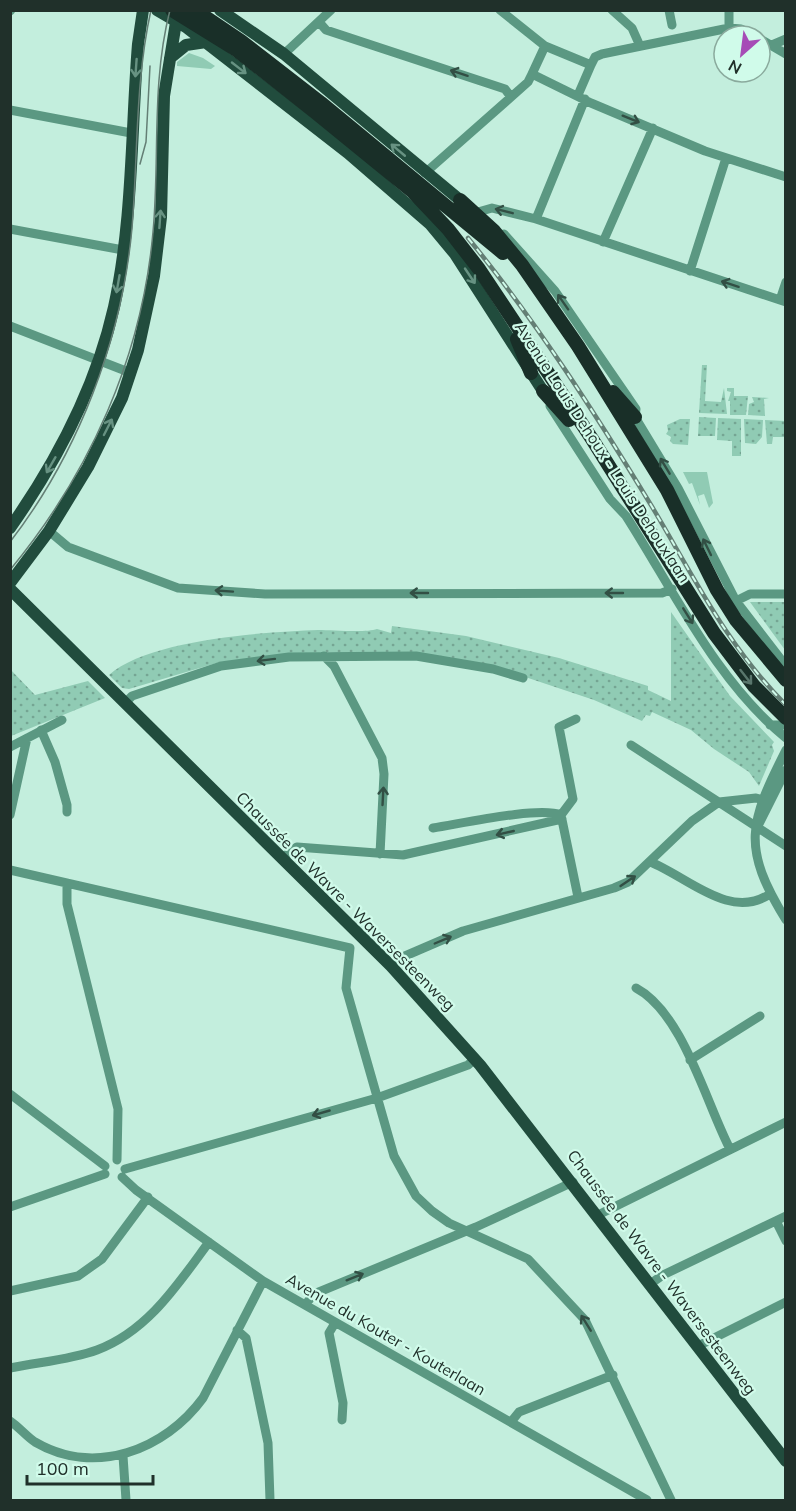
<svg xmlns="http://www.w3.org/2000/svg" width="796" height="1511" font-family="Mulish,sans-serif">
  <defs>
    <pattern id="grass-dots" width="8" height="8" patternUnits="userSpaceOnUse" patternTransform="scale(1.5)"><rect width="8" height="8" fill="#90cbb4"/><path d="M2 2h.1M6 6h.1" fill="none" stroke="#75a593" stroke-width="1.8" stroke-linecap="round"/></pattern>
  </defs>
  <rect width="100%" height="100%" fill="#c3eedd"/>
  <path fill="url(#grass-dots)" d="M702 365H707L705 401 721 402 724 388 727 414 699 413Z
    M727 388H734V396H748L746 415H730V401H728L731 392 727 391Z
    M752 397 769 398 764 399 765 416 748 415 749 404 754 402Z
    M699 417 716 418 715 436H698Z
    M718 418 741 419V456H732V441L717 440Z
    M680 419H690L688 445 673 444 670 441 671 437 666 434 668 431 667 425Z
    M744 419 763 420 762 437 756 444 745 443Z
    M765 420 785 421V437H773L772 444H767Z
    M750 602H785V650Z
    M671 612 730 696 774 742 772 745 774 751 759 786 749 772 714 749 691 730 652 712 650 716 646 715 642 721 594 700 495 667 329 652 220 662 129 689 122 688 109 675C149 639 266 632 318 630 333 630 366 633 377 629L391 633 392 626 466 636 559 658 648 686V690L671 701Z
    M10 669 35 695 88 681 105 698 11 736Z"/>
  <path fill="#90cbb4" d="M189 53 203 58 215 66 211 69 177 66V62Z
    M683 472H707L713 503 709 508 704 494 698 496 700 505 692 483 689 484Z"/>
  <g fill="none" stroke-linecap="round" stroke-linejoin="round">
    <path stroke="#5b9882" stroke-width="9" d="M500 10 545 46
      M612 10 632 28 640 46
      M669 10 672 25
      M729 10V28
      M10 11 11 10
      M319 22 326 30 505 89 511 97
      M760 39 786 54
      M772 45 786 39
      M284 54 331 10
      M591 65 595 57 602 54 729 28 741 29 755 36
      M578 95 591 65 545 46 532 74 591 103 705 151 786 177
      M10 110 131 133
      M425 173 528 82 532 74
      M478 212 492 208 536 219 786 302
      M536 219 585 99
      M10 229 123 250
      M504 234 555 291 636 409 635 417 678 488 736 601 786 666
      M603 242 653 128
      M690 271 726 158
      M780 300 786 282
      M10 326 131 373
      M550 406 610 499 626 516C674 591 716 681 786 738
      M49 531 68 547 178 588 265 594 662 593 672 589
      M736 601 750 594H786
      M324 656 334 666 382 758 384 774 380 854
      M126 702 132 696 221 666 289 657 416 656 493 669 523 678
      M770 725H786
      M41 730 55 762 67 805V812
      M631 745 786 846
      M10 747 62 720
      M786 750C749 823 741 847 786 920
      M10 815 27 738
      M561 815 573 799 559 727 576 719
      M433 828C460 824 539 806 561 815L578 897
      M757 828 786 770
      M282 858 297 847 403 855 562 819
      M650 862C687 876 729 921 770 894
      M10 870 350 948
      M67 883V904L118 1109 117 1160
      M350 948 346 988 394 1156 416 1196 432 1211 449 1223 528 1259 585 1320 671 1500
      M391 966 398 959 463 931 614 888 628 882 692 821 719 802 756 798 770 802
      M636 988C683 1013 706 1103 730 1149
      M690 1060 760 1016
      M10 1094 105 1166
      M125 1169 377 1098 468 1065 475 1059
      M122 1177 136 1190 263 1281 647 1500
      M10 1207 105 1174
      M598 1215 786 1122
      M776 1221 786 1241
      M650 1284 663 1275 786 1216
      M10 1291 78 1276 102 1259 148 1197
      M305 1305 314 1294 476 1227 573 1182
      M335 1323 329 1333 343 1403 342 1420
      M237 1330 246 1338 268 1443 270 1500
      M698 1346 786 1302
      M10 1368C38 1362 70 1360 97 1350 148 1331 178 1284 209 1242
      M10 1421C19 1427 27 1437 35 1442 95 1477 165 1450 203 1398L263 1281
      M511 1422 519 1412 613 1375
      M123 1456 126 1500"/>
    <path stroke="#214c3d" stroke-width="12" d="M157 10 186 27 348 153 430 224 455 254 543 391
      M220 10 284 54 460 200
      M170 58 186 45 206 42V39
      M10 528C57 461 96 387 114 307 133 221 131 131 138 44L143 10
      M10 583 49 531 88 467 122 398 138 350 154 276 161 217 164 96 178 10
      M10 589 391 966 480 1065 786 1461"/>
    <path stroke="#192f28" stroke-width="14" d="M172 10 235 49 315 112 412 191 448 229 479 269 592 439 714 633 754 686 786 718
      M195 10 241 41 321 103 503 253
      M460 200 494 231 522 265 578 346 667 490 717 590 736 620 786 680
      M517 339 531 373
      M543 391 569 420
      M613 392 635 417"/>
    <path stroke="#647f75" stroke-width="1.5" d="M140 164 146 142 150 66
      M10 542C78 454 122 339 132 228 138 155 135 82 151 10
      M10 570C90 473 142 357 153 232 160 158 151 84 170 10"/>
    <defs>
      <path id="rail" d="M468 238C536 321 595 413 651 505 693 575 727 646 786 705"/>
    </defs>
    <use href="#rail" stroke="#647f75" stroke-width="4.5"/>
    <use href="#rail" stroke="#d0fbea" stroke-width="2" stroke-dasharray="7" stroke-linecap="butt"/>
  </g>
  <defs><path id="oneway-shaft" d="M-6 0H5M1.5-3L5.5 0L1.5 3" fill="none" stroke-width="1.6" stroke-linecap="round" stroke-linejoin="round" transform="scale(1.5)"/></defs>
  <g stroke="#679282">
    <use href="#oneway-shaft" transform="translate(136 68) rotate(94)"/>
    <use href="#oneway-shaft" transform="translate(239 68) rotate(38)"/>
    <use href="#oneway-shaft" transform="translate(398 150) rotate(-140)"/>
    <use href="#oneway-shaft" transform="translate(160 219) rotate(-86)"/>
    <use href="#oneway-shaft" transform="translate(470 276) rotate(56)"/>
    <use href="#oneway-shaft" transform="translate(118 284) rotate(100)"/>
    <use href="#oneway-shaft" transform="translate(108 427) rotate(-63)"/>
    <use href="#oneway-shaft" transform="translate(51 465) rotate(120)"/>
  </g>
  <g stroke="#324f44">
    <use href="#oneway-shaft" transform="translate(459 73) rotate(-162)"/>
    <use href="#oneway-shaft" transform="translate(631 119) rotate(22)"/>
    <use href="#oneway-shaft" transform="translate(504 211) rotate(-166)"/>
    <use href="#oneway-shaft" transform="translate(730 284) rotate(-162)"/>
    <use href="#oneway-shaft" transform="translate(563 302) rotate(-125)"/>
    <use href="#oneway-shaft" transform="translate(665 466) rotate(-121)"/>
    <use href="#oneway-shaft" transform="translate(707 547) rotate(-116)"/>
    <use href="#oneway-shaft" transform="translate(224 591) rotate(-176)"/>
    <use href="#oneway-shaft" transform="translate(419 593) rotate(180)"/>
    <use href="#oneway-shaft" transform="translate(614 593) rotate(180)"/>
    <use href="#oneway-shaft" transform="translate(688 616) rotate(58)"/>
    <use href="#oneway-shaft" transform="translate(266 660) rotate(173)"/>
    <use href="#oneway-shaft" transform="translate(383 796) rotate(-87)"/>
    <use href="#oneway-shaft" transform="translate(505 833) rotate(167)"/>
    <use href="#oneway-shaft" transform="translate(628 881) rotate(-34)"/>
    <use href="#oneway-shaft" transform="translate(443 940) rotate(-23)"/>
    <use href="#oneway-shaft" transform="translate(321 1113) rotate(164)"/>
    <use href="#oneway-shaft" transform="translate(355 1277) rotate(-22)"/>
    <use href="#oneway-shaft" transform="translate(586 1323) rotate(-122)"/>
  </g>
  <use stroke="#59766c" href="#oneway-shaft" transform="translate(746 677) rotate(52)"/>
  <g text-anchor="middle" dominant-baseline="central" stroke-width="4.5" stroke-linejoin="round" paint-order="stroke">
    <g font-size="16" fill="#20302a" stroke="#d0fbea">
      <text transform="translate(603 452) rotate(57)">Avenue Louis Dehoux - Louis Dehouxlaan</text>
      <text transform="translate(346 901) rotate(45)">Chaussée de Wavre - Waversesteenweg</text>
      <text transform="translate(662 1272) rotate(53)">Chaussée de Wavre - Waversesteenweg</text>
      <text transform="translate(386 1334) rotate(30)">Avenue du Kouter - Kouterlaan</text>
    </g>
  </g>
  <rect width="796" height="1511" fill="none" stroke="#20302a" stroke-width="24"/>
  <g transform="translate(742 54) rotate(208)"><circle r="28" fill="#d0fbea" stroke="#8aaa9d" stroke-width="1.5"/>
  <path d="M0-4.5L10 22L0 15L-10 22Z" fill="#a64bb6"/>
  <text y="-9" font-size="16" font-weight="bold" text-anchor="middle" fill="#20302a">N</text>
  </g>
  <path d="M27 1475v9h126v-9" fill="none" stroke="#20302a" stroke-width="3"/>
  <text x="36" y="1475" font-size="18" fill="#20302a" stroke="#d0fbea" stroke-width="4.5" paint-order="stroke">100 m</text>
</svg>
